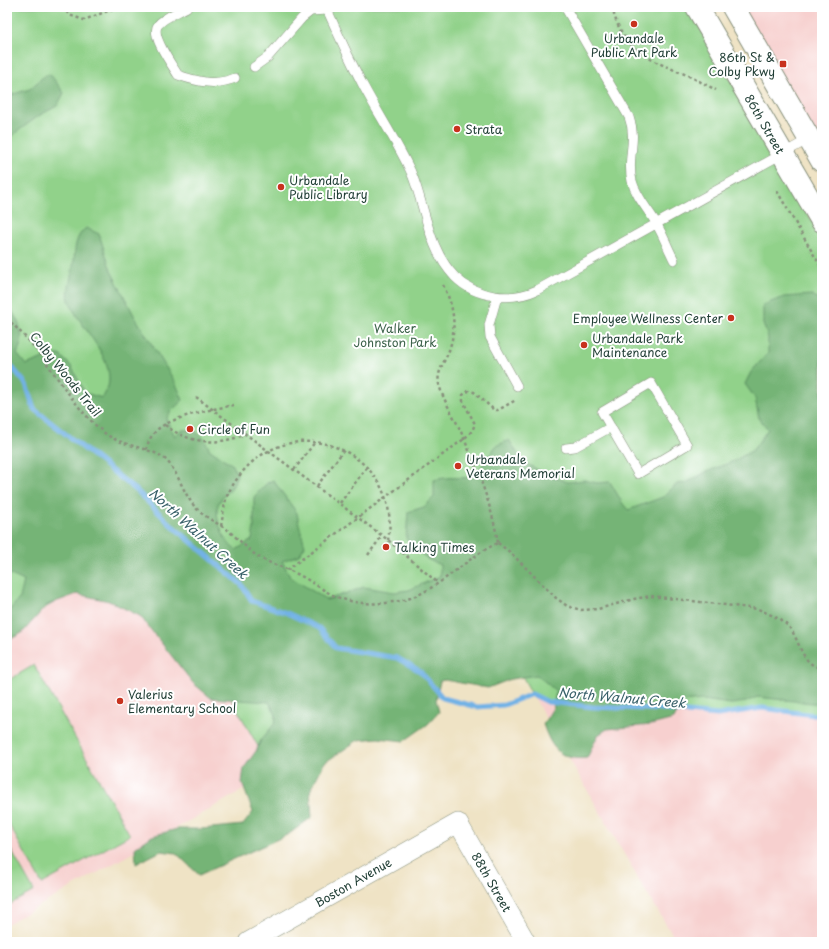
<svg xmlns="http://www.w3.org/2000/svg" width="829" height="949" font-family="'Playpen Sans',sans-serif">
  <rect width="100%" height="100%" fill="#fff"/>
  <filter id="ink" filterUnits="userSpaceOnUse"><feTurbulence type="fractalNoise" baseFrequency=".025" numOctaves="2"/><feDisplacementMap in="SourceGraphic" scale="8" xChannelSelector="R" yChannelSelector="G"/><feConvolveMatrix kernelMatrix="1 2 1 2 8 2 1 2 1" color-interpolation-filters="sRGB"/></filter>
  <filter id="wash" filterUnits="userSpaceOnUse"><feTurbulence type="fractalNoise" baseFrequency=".012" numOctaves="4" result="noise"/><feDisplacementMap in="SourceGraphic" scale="16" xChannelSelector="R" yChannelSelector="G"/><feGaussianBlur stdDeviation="0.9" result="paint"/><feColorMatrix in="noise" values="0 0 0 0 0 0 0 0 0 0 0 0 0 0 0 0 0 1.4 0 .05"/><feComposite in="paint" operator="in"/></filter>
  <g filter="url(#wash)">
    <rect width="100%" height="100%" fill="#efe3c5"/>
    <path fill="#f7d0cf" d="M733 7H822V161Z
      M147 549 273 773 7 924V630Z
      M532 694 548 702 718 715 762 708 822 716V942H677L642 885Z"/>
    <path fill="#91d28a" stroke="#58885f" d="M7 7H688L822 238V716L762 708 718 715 666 710 593 707 548 702 532 694 504 643 273 773 147 549 7 630Z
      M34 665 130 835 42 884 7 821V681Z
      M7 843 34 891 7 906Z"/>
    <path fill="#74b476" stroke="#4a7855" d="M50 74 64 93 57 106 40 115 7 139V96L30 89 44 76Z
      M86 228 99 234 111 271 135 317 175 382 183 400 171 411 166 419 175 436 181 430H194L204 439 210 450 233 465 237 475C235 479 234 484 232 487 228 493 220 498 218 505 214 518 224 543 236 550L252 540 254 527V497L267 483 273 480 297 513 299 524 305 546 299 555 282 561 290 577 327 600 364 587 394 592 409 590 440 576V565L427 559 406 539 408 512 424 507 434 497V480C448 476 460 479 474 477L496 446 509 440 523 462 552 477 568 482 584 480 597 483 610 482 623 504 628 510 663 497 677 484 686 483 706 472 734 461 753 450 768 429 759 418 755 398 745 384 751 372 768 353V337L763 324V305L784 297 812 295 822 301V704L757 697 746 702 731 704 703 700 682 702 674 719 651 725 607 729 598 735 587 758C560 761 551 748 543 724L553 708 556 691 537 675 511 679 488 688 445 680 440 681 436 700 439 712 428 724 404 741 378 738 358 740 324 763 310 791 312 817 289 834 199 875 176 853 161 851 136 864 135 848 152 836 177 829H201L243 825 253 812 242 783 244 768 256 751 261 740 275 723 276 715 269 702 211 698 193 683 140 616 109 601 77 594 47 605 22 633 7 641V613L20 598 24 581 7 573V303C18 320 27 334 17 354L26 365 51 355H60L71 366 85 393 102 398C127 367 78 328 69 300 66 293 73 270 74 261 75 249 75 236 86 228Z"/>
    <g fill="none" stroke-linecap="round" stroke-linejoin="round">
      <path stroke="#72b2e6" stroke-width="5" d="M7 361 26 384 34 409 136 490 169 523 241 584 252 601 287 613 319 628 336 648 397 658 420 671 443 698 477 707 504 705 532 694 548 702 593 707 666 710 718 715 762 708 822 716"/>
    </g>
  </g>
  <g filter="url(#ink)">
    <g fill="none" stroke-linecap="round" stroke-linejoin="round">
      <defs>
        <path id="lane" d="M187 7C179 12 164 17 158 25 150 35 172 65 178 75 198 82 216 86 235 78
          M326 7C338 34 350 61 364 87 379 115 397 142 411 172 426 207 427 248 455 277 476 298 511 302 537 290L809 139
          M565 7 629 117C638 141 626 158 632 181 636 197 648 209 656 223 663 235 668 248 674 260
          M254 67 268 57 302 18 311 11 327 10
          M497 297 489 325 490 337 517 386
          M651 383 687 445 638 474 602 412Z
          M566 448 575 447 611 427"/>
        <path id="street" d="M248 942 458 823 526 942"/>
        <path id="primary" d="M697 7 822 221
          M733 7 822 161"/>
      </defs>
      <use href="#lane" stroke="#87907c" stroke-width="10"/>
      <use href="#street" stroke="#87907c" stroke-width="20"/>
      <use href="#primary" stroke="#87907c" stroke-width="24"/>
      <path stroke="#87907c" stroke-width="2.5" stroke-dasharray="3 3" stroke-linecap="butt" d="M63 7 69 15 84 20 118 7
        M612 7C621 46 643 57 677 71 690 76 703 83 716 90
        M777 191 822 269
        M443 285C453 304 457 325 450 347 447 359 436 371 439 384 443 401 455 417 462 434 476 466 493 509 498 543
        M7 318C16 328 26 337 35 348 57 375 78 413 106 434 123 447 155 448 166 460 179 473 183 494 196 508 204 517 216 522 226 529 237 537 246 548 257 556 269 564 284 567 297 574 308 579 318 587 329 593 348 604 372 605 393 602 433 598 462 559 498 543
        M196 397 388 540 438 583
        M165 425C189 444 218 446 246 434
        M146 450C148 442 151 435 158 429 174 416 214 409 234 405
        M294 470 315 442
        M317 486 344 450
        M340 503 367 467
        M221 526C223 516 224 505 227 496 232 485 241 472 250 464 309 410 403 461 388 540
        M498 543 511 553 556 598 567 606 581 610 598 609 634 599 651 596 758 609C769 614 780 618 788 626 801 640 800 665 822 668
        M368 555 382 536
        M287 570 464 439 472 431 475 424 463 401V395L468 391 474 392 494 410H498L516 400"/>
      <use href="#lane" stroke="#fff" stroke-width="9"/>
      <use href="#street" stroke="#fff" stroke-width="19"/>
      <use href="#primary" stroke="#fff" stroke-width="22"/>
    </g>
  </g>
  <g fill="#c8321e" stroke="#fff" stroke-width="1.5">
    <circle cx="634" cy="24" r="4"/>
    <rect x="779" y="60" width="8" height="8" rx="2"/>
    <circle cx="457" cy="129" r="4"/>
    <circle cx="281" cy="187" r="4"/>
    <circle cx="731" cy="318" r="4"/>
    <circle cx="584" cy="345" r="4"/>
    <circle cx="190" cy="429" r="4"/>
    <circle cx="458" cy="466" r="4"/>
    <circle cx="386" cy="547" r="4"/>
    <circle cx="120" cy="701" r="4"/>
  </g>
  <g text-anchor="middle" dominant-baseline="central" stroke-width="4" stroke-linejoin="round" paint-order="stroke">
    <g font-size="12" fill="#1f3d34" stroke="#fff" text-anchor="start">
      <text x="634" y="38" text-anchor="middle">Urbandale<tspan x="634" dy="14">Public Art Park</tspan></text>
      <text x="775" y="57" text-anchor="end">86th St &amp;<tspan x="775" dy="14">Colby Pkwy</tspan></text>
      <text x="465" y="129">Strata</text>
      <text x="289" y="180">Urbandale<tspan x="289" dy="14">Public Library</tspan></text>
      <text x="723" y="318" text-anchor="end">Employee Wellness Center</text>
      <text x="592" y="338">Urbandale Park<tspan x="592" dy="14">Maintenance</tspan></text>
      <text x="198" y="429">Circle of Fun</text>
      <text x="466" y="459">Urbandale<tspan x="466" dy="14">Veterans Memorial</tspan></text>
      <text x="394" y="547">Talking Times</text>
      <text x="128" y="694">Valerius<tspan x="128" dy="14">Elementary School</tspan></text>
    </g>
    <g font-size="12" fill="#1f3d34" stroke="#fff">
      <text transform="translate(765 124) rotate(60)">86th Street</text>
      <text transform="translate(66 374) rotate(51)">Colby Woods Trail</text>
      <text transform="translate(353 882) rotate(-30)">Boston Avenue</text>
      <text transform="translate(492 882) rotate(60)">88th Street</text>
    </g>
    <g font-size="12" fill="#3c624a" stroke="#fff">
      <text x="395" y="328">Walker<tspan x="395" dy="14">Johnston Park</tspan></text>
    </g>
    <g font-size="13" font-style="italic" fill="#386069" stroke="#fff">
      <text transform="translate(199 533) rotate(42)">North Walnut Creek</text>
      <text transform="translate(622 697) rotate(5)">North Walnut Creek</text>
    </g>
  </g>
  <rect width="829" height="949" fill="none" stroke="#fff" stroke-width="24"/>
</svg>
